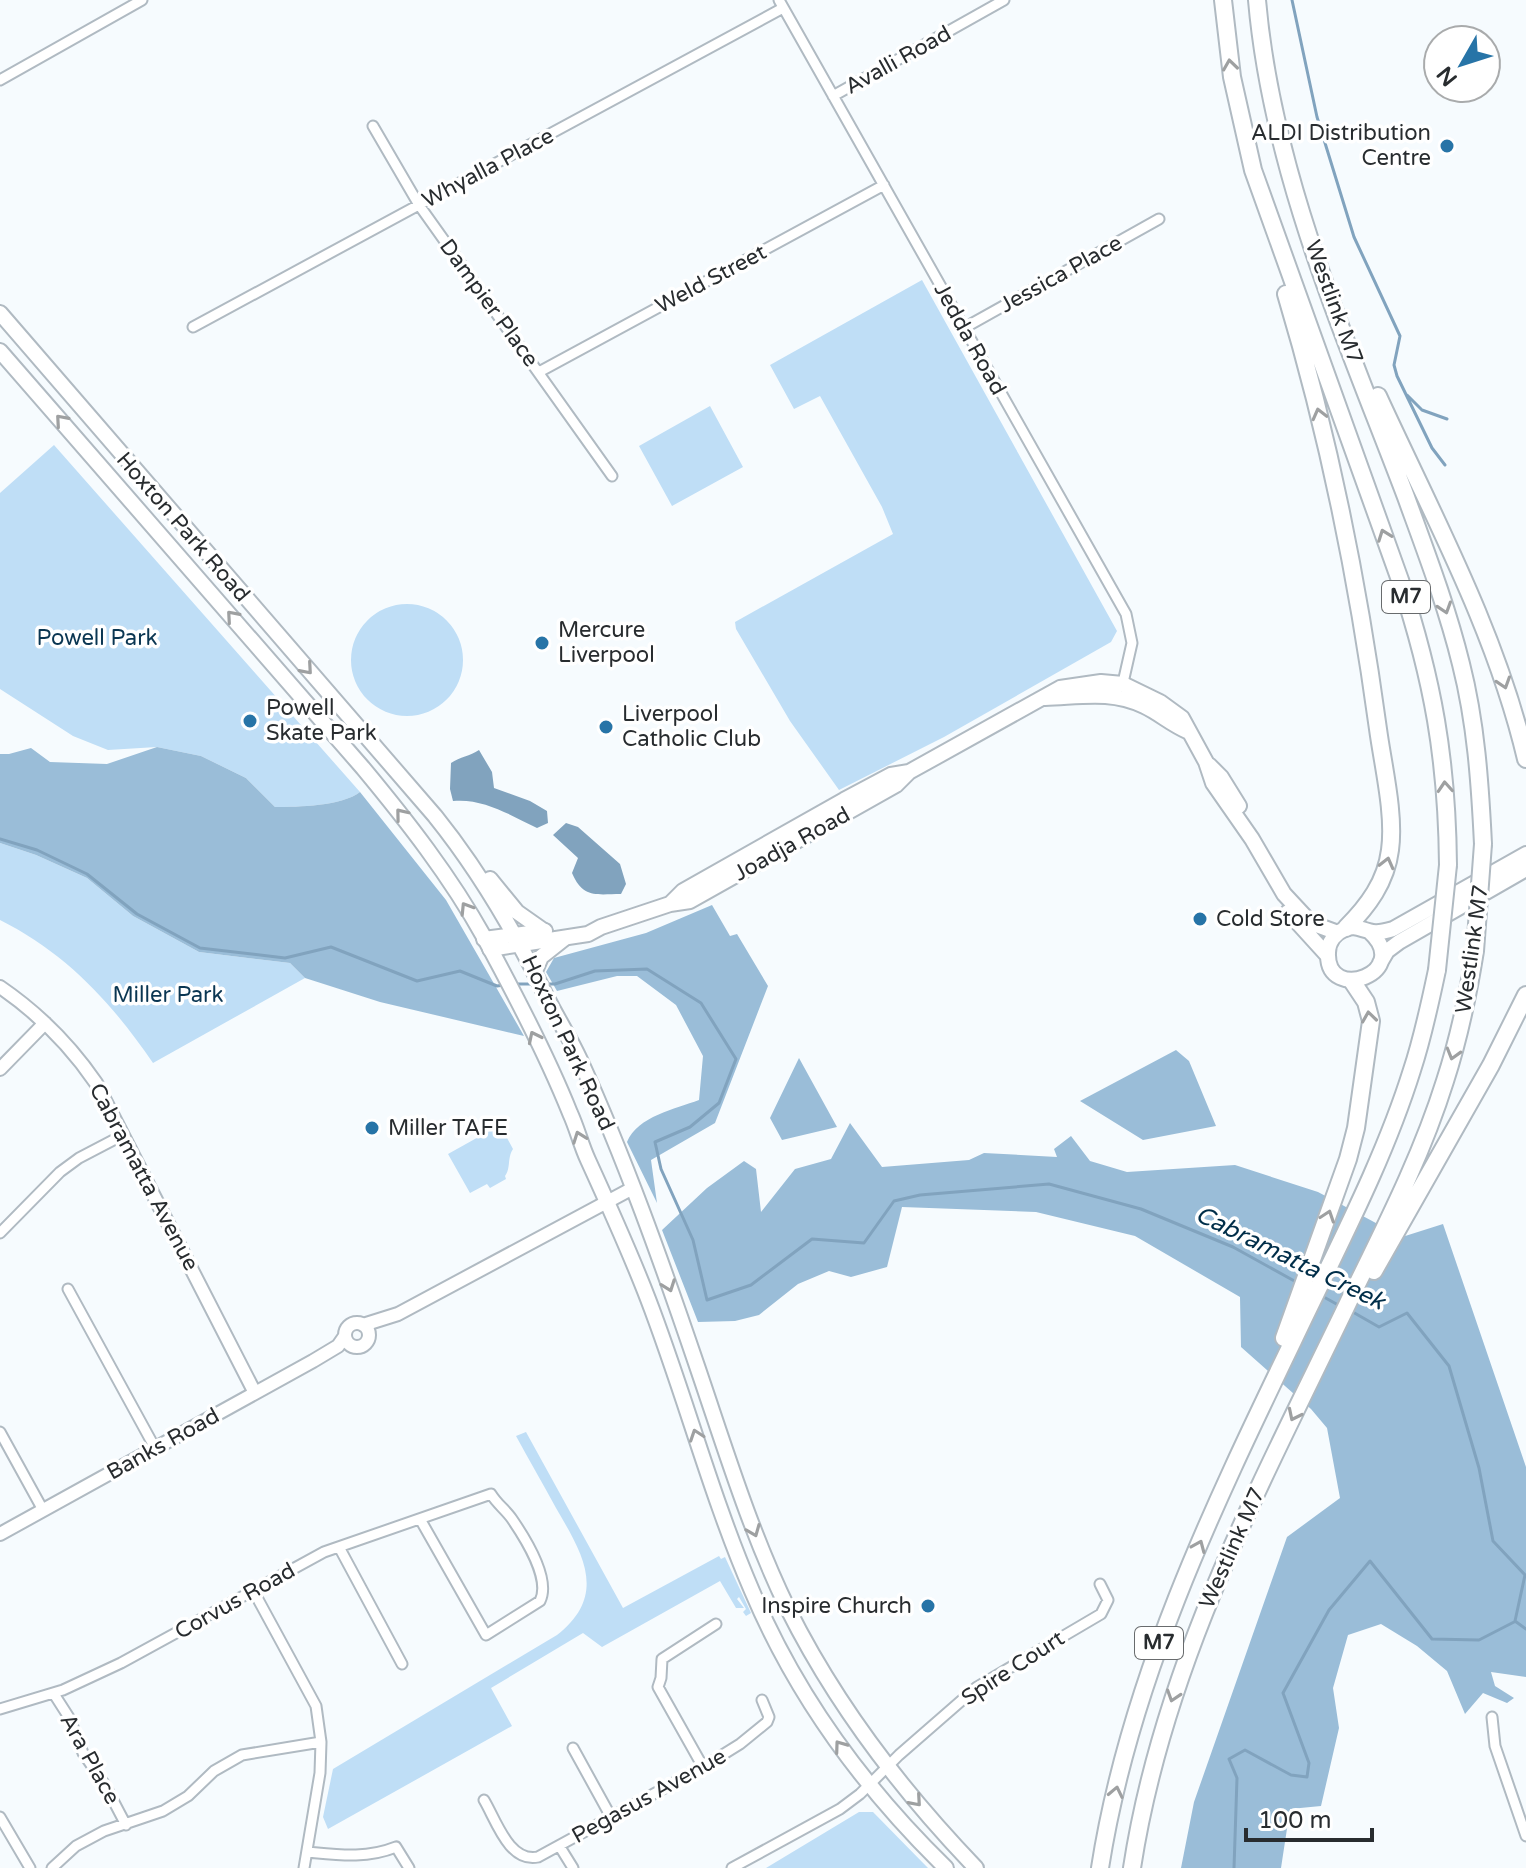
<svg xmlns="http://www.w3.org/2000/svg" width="1526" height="1868" font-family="'Varela Round',sans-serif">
  <rect width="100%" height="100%" fill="#f6fbfe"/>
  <path fill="#bfdef6" d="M922 280 1117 631 1111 642 944 737 839 790 790 721 736 629 735 622 893 534 882 507 820 396 794 409 770 365Z
    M710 406 743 467 672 506 639 446Z
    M54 445 360 792C342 806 298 807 275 807L246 778 201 756 157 747 108 750 73 736 0 689V493Z
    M351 660a56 56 0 1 1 112 0a56 56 0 1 1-112 0Z
    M0 843 36 855 87 878 133 916 199 952 290 963 305 978 153 1063C112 1003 66 953 0 920Z
    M500 1125 513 1149C507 1158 511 1168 505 1176L506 1179 490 1188 487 1184 470 1193 448 1154Z
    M526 1432 623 1608 719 1556 721 1559 725 1557 751 1613 746 1616 743 1612 746 1609 739 1597 737 1599 744 1608H736L720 1581 602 1647 583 1633 491 1688 512 1726 328 1829 323 1817 333 1769 557 1635C609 1594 582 1553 556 1508 543 1484 529 1460 516 1436Z
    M859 1812H873L928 1868H766Z"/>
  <path fill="#9abdd8" d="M157 747 201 756 246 778 275 807C298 807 342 806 360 792L446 900 524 1036 380 1002 305 978 290 963 199 952 133 916 87 878 36 855 0 843V754H9L31 748 50 762 107 764Z
    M712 905 730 936 737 934 768 986 715 1123 651 1160 657 1203 627 1142C638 1116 675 1109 699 1100L703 1056 676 1005 637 976H617L557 991 546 972 554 958 646 933Z
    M1176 1050 1189 1061 1216 1126 1143 1140 1080 1101Z
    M799 1058 837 1127 782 1140 770 1118Z
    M850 1123 882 1167 969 1160 984 1153 1057 1157 1054 1149 1071 1136 1090 1161 1127 1172 1235 1165 1318 1192 1402 1237 1443 1224 1526 1467V1677L1491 1672 1495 1686 1514 1698 1507 1703 1483 1693 1465 1714 1447 1671 1417 1646 1381 1624 1348 1635 1333 1688 1339 1728 1321 1806 1290 1809 1281 1868H1181L1194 1802 1287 1537 1340 1498 1327 1428 1311 1409 1241 1347 1240 1297 1135 1236 1036 1212 902 1207 887 1267 851 1277 829 1271 798 1284 759 1315 735 1321 698 1322 662 1230 707 1188 744 1161 756 1169 761 1212 795 1169 831 1159Z"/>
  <path fill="#81a3be" d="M479 750 492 772 494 788 530 801 547 811 548 823 537 828C510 815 483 798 453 801L450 789 451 763C460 757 470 756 479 750Z
    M566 823 578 827 620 864 626 884 621 894C597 894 583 899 572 873L578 858 553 835Z"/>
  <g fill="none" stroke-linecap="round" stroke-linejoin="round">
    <path stroke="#81a3be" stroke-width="3" d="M1292 0 1317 117 1354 237 1400 336 1394 365 1397 376 1432 448 1445 465
      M1407 395 1422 410 1447 419
      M0 839 37 850 87 874 137 914 200 948 285 958 331 947 417 981 460 971 497 986 504 985
      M516 984H536
      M544 984H555L595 971 647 969 701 1003 736 1059 719 1103 690 1127 655 1142 661 1169 693 1240 707 1300 751 1285 812 1239 864 1243 894 1201 920 1195 1049 1184 1141 1209 1233 1247 1298 1283
      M1322 1296 1340 1306
      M1351 1311 1379 1327 1407 1313 1449 1366 1479 1468 1493 1541 1525 1575 1515 1621 1526 1629
      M1234 1868 1237 1778 1229 1759 1245 1750 1291 1775 1307 1777 1309 1763 1283 1693 1329 1610 1370 1561 1432 1639 1479 1640 1514 1622"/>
    <defs>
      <path id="minor" d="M779 0 1126 614 1132 643 1122 687
        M0 80 142 0
        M833 96 1004 0
        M373 126 419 205 612 476
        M193 327 783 8
        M964 328 1159 219
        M539 372 884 185
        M0 1233 60 1172 79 1158 123 1135
        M68 1289 155 1448
        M0 1432 43 1510
        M339 1547 402 1664
        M254 1592 316 1706 321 1742 320 1773 304 1868
        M54 1694 70 1719 83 1753 105 1785 126 1825
        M0 1709 63 1690 121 1663 324 1552 491 1494C497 1504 506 1510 512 1519 525 1538 551 1579 540 1601L486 1635 420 1519
        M1492 1717 1495 1746 1526 1836
        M573 1748 611 1817
        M703 1767 658 1687 661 1678 662 1659 716 1624
        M484 1800C496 1820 509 1863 538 1857L703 1767 740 1744 767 1722 769 1717 762 1700
        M0 1817 30 1868
        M560 1847 573 1868
        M307 1852C339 1855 366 1859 396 1847L409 1868
        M52 1868 76 1846 104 1831 163 1811 188 1796 214 1771 242 1755 321 1742
        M732 1868 840 1809 860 1794 899 1755 977 1687 1101 1614 1108 1600 1100 1584"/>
      <path id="tertiary" d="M0 987C38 1013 70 1045 96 1083L255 1393
        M0 1069 45 1023
        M345 1335a12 12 0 1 1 24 0a12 12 0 1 1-24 0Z
        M363 1325 398 1314 633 1188
        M0 1534 313 1361 338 1346 345 1336"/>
      <path id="secondary" d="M1045 698C1080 697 1111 690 1144 706 1159 713 1171 724 1187 731
        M1209 765 1221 777 1239 806
        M670 904 683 891 844 800 891 775 909 772
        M1288 912 1328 956
        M1369 931C1415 972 1326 1005 1328 953 1328 942 1335 933 1345 929 1354 925 1360 929 1369 931 1377 934 1386 931 1393 929L1526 854
        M484 939 545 931
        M490 949 588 934 601 927 670 904 690 901 896 785 909 772 1060 688 1101 682 1123 684 1160 702 1182 718 1206 762 1213 783 1252 839 1284 894 1311 923 1338 933
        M1380 963 1387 951 1399 942 1526 869"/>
      <path id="primary" d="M0 313 435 816C480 872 515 932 546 996 557 1018 570 1038 580 1060 625 1159 662 1263 697 1366 725 1448 750 1531 788 1609 836 1705 902 1791 976 1868
        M0 351 363 768C407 821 450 876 484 937 515 994 546 1053 570 1113 577 1128 581 1145 588 1160 609 1206 630 1252 648 1299 685 1395 711 1496 752 1591 796 1695 865 1789 946 1868
        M490 879 517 912 544 931
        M535 971 541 957 565 938"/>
      <path id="motorway" d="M1223 0 1232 77 1253 170 1400 580C1433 680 1447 759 1448 865
        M1257 0C1272 173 1345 336 1406 497 1426 552 1447 607 1461 664 1476 723 1480 783 1483 844
        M1286 294C1329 437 1358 582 1378 729 1383 766 1395 814 1390 850 1386 882 1368 906 1346 928
        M1378 396C1432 514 1496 631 1526 759
        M1374 1271 1491 1065 1526 995
        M1284 1338 1348 1159 1356 1128 1371 1021 1366 1002 1352 981
        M1100 1868C1129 1682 1212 1509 1293 1341 1335 1252 1383 1163 1412 1070 1423 1037 1430 1003 1437 970
        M1132 1868C1163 1665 1260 1486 1348 1303 1383 1231 1421 1158 1445 1081 1459 1038 1468 995 1475 951"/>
    </defs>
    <use href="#minor" stroke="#b0bac2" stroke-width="13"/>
    <use href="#tertiary" stroke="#b0bac2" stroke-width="16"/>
    <use href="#secondary" stroke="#b0bac2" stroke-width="18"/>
    <use href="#primary" stroke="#b0bac2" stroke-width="18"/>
    <use href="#motorway" stroke="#b0bac2" stroke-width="20"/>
    <use href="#minor" stroke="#fff" stroke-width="9"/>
    <use href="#tertiary" stroke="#fff" stroke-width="12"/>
    <use href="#secondary" stroke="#fff" stroke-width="14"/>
    <use href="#primary" stroke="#fff" stroke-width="14"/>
    <use href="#motorway" stroke="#fff" stroke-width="16"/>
    <defs>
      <path id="motorway-bridge" d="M1475 951 1483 844
        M1437 970 1448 865"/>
    </defs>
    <use href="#motorway-bridge" stroke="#b0bac2" stroke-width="20" stroke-linecap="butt"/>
    <use href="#motorway-bridge" stroke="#fff" stroke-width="16"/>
  </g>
  <defs><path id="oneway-chevron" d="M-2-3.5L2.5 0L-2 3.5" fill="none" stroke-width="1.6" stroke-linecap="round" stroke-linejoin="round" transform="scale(2)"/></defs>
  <g stroke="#9ea0a1">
    <use href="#oneway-chevron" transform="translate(1230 65) rotate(-98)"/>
    <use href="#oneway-chevron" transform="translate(1319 414) rotate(-104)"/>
    <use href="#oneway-chevron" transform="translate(61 420) rotate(-131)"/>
    <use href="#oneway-chevron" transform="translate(1384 535) rotate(-110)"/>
    <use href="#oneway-chevron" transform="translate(1445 608) rotate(72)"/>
    <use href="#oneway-chevron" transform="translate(232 616) rotate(-131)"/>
    <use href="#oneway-chevron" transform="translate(307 669) rotate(49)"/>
    <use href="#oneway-chevron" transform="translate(1504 683) rotate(72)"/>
    <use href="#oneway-chevron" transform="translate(1445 787) rotate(-94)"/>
    <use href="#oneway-chevron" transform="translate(401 814) rotate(-129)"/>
    <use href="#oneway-chevron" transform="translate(1387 863) rotate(-76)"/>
    <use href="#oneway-chevron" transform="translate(466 908) rotate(-122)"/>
    <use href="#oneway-chevron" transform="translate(1369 1017) rotate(-98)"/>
    <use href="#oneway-chevron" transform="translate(534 1037) rotate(-116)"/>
    <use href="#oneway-chevron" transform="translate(1453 1054) rotate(106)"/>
    <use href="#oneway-chevron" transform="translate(579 1137) rotate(-110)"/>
    <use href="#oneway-chevron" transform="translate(1328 1216) rotate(-71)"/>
    <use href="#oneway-chevron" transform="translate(669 1286) rotate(70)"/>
    <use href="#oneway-chevron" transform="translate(1294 1415) rotate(116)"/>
    <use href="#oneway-chevron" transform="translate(696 1435) rotate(-109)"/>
    <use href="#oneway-chevron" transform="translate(754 1531) rotate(68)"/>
    <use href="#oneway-chevron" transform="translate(1199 1546) rotate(-67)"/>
    <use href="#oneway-chevron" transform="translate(1173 1696) rotate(108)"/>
    <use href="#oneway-chevron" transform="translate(840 1746) rotate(-126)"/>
    <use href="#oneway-chevron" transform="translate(1116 1792) rotate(-78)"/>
    <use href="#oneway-chevron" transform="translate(916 1801) rotate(49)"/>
  </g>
  <g fill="#2774a7" stroke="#fff" stroke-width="3">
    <circle cx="1447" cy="146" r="8"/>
    <circle cx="542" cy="643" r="8"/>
    <circle cx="250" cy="721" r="8"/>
    <circle cx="606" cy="727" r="8"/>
    <circle cx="1200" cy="919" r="8"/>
    <circle cx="372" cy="1128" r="8"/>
    <circle cx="928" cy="1606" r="8"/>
  </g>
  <g text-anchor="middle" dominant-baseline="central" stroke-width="7" stroke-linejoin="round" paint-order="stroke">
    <g fill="#fff" stroke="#686b6d" stroke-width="2">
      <rect x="1382" y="581" width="48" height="32" rx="6"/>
      <rect x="1135" y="1627" width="48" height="32" rx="6"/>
    </g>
    <g font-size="20" font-weight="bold" fill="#282c2f">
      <text x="1406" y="597">M7</text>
      <text x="1159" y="1643">M7</text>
    </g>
    <g font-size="22" fill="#282c2f" stroke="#fff">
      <text transform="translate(898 60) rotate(-29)">Avalli Road</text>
      <text transform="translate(488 168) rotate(-28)">Whyalla Place</text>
      <text transform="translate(1061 274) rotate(-29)">Jessica Place</text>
      <text transform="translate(711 279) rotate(-28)">Weld Street</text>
      <text transform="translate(1334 302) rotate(70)">Westlink M7</text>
      <text transform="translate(489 303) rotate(54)">Dampier Place</text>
      <text transform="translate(970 339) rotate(61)">Jedda Road</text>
      <text transform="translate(183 527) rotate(49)">Hoxton Park Road</text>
      <text transform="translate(792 844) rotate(-29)">Joadja Road</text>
      <text transform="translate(1472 949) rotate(-82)">Westlink M7</text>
      <text transform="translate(568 1043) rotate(65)">Hoxton Park Road</text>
      <text transform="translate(144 1177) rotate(62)">Cabramatta Avenue</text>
      <text transform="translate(163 1444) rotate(-29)">Banks Road</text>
      <text transform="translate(1232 1548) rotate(-66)">Westlink M7</text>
      <text transform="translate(235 1601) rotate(-29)">Corvus Road</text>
      <text transform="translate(1013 1668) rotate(-33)">Spire Court</text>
      <text transform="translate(90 1759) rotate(61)">Ara Place</text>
      <text transform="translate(649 1796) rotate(-29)">Pegasus Avenue</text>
    </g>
    <g font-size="22" fill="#282c2f" stroke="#fff" text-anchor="start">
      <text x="1431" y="133" text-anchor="end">ALDI Distribution<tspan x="1431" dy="25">Centre</tspan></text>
      <text x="558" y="630">Mercure<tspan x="558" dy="25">Liverpool</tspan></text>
      <text x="266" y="708">Powell<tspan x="266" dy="25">Skate Park</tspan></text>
      <text x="622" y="714">Liverpool<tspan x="622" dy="25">Catholic Club</tspan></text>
      <text x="1216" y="919">Cold Store</text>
      <text x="388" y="1128">Miller TAFE</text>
      <text x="912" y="1606" text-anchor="end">Inspire Church</text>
    </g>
    <g font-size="22" fill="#0a3652" stroke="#fff">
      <text x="97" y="638">Powell Park</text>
      <text x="168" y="995">Miller Park</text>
    </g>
    <g font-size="24" font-style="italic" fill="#002e49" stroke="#fff">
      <text transform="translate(1290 1258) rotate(26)">Cabramatta Creek</text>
    </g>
  </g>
  <g transform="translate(1462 64) rotate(231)"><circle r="38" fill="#ffffff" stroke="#a9abac" stroke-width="2"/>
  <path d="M0-6L14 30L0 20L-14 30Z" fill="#2774a7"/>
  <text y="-12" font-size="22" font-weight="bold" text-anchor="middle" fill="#282c2f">N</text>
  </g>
  <path d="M1246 1828v12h126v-12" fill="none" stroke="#282c2f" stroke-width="4"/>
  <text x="1258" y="1828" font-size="24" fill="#282c2f" stroke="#ffffff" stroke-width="6" paint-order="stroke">100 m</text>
</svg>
